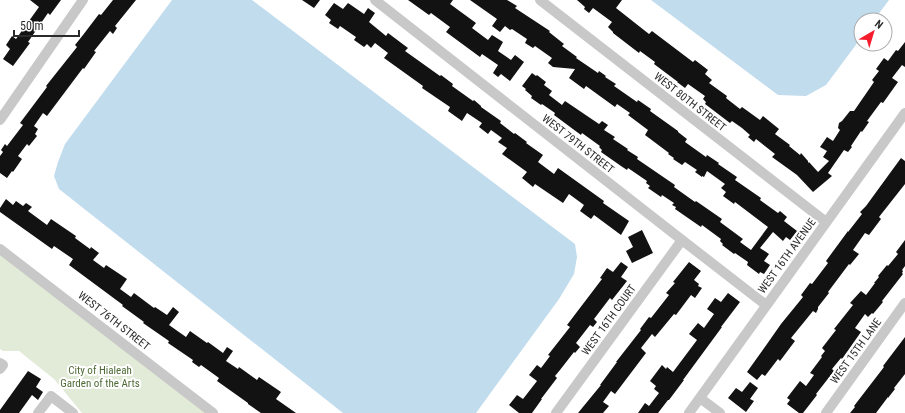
<svg xmlns="http://www.w3.org/2000/svg" width="905" height="413" font-family="'Roboto Condensed',sans-serif">
  <rect width="100%" height="100%" fill="#fff"/>
  <path fill="#e2ebd7" d="M0 253 208 413H82L54 379 19 351H3L0 349Z"/>
  <path fill="#c1dced" d="M172 0H252L575 244 577 257 574 274 559 299 476 413H343L59 189 54 176 58 162 65 144Z
    M651 0H889L874 20H861V38L826 85 806 96 778 95Z"/>
  <path fill="#121212" d="M30 0H61L50 15 48 13 28 42 30 43 13 66 3 59 10 49 6 45 12 36 16 39 39 7Z
    M113 0H136L115 26 117 28 113 34 110 31 94 51 96 52 84 69 83 68 47 116 43 113 34 126 38 129 35 134 37 136 29 146 27 144 18 156 22 159 13 172 12 171 7 178 0 173V156L3 152 1 150 5 144 7 146 23 125 20 123 47 87 46 86 77 47 75 45 83 35 99 14 101 15Z
    M302 0H320L314 8Z
    M408 0H453L450 4 476 23 472 28 488 40 492 35 503 42 498 51 511 60 515 55 524 62 510 81 501 74 498 77 493 73 498 65 482 54 480 57 446 32 450 27 431 13 429 15Z
    M470 0H507L517 6 515 8 550 31 549 32 564 44 562 46 577 57 576 58 598 73 599 71 606 76 605 77 616 84 614 86 637 102 638 100 651 109 650 111 678 131V132L687 139 685 142 706 157 707 155 719 163 718 164 737 177 735 180 761 198 760 200 778 213 780 211 787 217 784 221 797 231 790 240 786 237 783 241 773 232 760 248 769 254 764 261 770 265 764 274 760 272 759 274 747 265 748 262 735 253 734 254 722 245 723 244 720 241 721 239 702 225 701 227 675 209 676 207 672 205 674 203 662 195 661 197 648 188 650 186 646 183 647 181 628 168 627 170 621 166 601 152 602 150 599 147 600 146 582 133 581 135 554 115 555 113 542 104 541 105 531 98 532 96 525 90 526 89 522 86 532 73 536 76 537 75 546 82 544 85 552 91 549 95 562 105 565 101 599 124 602 121 608 125 604 130 615 137 613 139 628 149 627 150 638 157 637 159 675 185 674 187 695 202 696 201 722 219 720 222 743 239 740 242 751 250 768 227 735 202 734 204 723 196 726 192 721 188 725 184 707 171 704 177 702 176V177L695 172 697 170 685 162 682 165 673 159 674 158 668 154 669 153 645 135 648 130 628 115 630 113 617 104 615 107 586 86 584 89 569 78 575 69 553 67 548 63 552 58 535 46 533 48 525 43 527 39 512 29 510 30 505 26 500 32 492 26 497 19Z
    M577 0H622L616 8 649 34 652 31 693 62 695 60 708 70 705 74 712 80 709 83 727 96 726 98 740 109 742 107 760 120 763 116 779 129 775 134 790 145 789 146 800 155 801 153 808 161V163L809 162 818 172 829 161 823 157 827 151 820 147 827 137 833 141 840 130 838 128 839 123 842 121 850 111H854L874 82 872 80 879 71 876 69 884 58 888 61 896 50 898 51 905 42V67L902 65 892 78 898 82 883 103 881 102 867 121 869 122 862 132 861 131 851 146 852 147 848 152 844 150 828 173 832 176 813 192 797 175 772 157 775 154 756 139 754 142 748 137 750 135 742 128 732 121 730 123 705 104 706 102 703 99 705 96 688 84 685 88 677 82H678L654 64 655 62 640 51 639 53 613 33V32L608 27 612 22 593 8 589 13 584 9 585 7Z
    M334 3 343 9 348 3 364 14 368 8 375 13 369 22 386 36 388 33 408 48 405 51 440 76 441 75 453 84 452 86 473 101 474 100 481 106V107L501 121 500 123 514 134 515 133 527 142 526 143 543 155 538 162 554 174 558 168 604 201 603 203 629 221 621 235 594 215 591 219 580 211 584 205 569 194 563 203 535 184 533 187 522 178 527 172 502 154 507 148 498 142 502 138 491 130 488 134 479 127 482 123 467 113 462 121 448 111 450 107 422 88 423 86 384 58 388 53 375 43 371 48 367 44 364 47 354 40 356 37 340 26 338 29 329 23 331 20 325 15Z
    M901 158 905 161V184L879 217 881 219 869 235 865 233 853 250 859 254 850 265 849 264 828 292 829 293 818 307V309L816 313 813 311 791 338 795 341 780 361 778 359 765 376 762 374 757 380 747 372 767 344 781 324 803 297 801 295 810 283 812 284 828 263 826 261 848 231V232L862 214 860 212 866 206Z
    M6 199 13 205 16 201 23 206 26 203 32 207 28 211 47 225 51 219 76 236 75 238 90 249 91 247 99 253 93 260 104 268 106 265 127 279 120 289 131 297 134 293 154 308 155 307 167 315 173 307 179 312 169 325 186 337 190 331 207 343 208 342 223 353 227 347 233 351 226 361 238 369 239 367 257 380 259 377 281 392 276 399 296 413H261L248 404V403L217 381 219 378 201 365 199 367 192 362 193 360 168 343 169 341 143 323 144 322 122 306 123 305 69 265 73 259 54 246 52 249 0 212V208Z
    M642 230 653 253 632 263 626 251 633 247 628 237Z
    M905 240V266L902 270 903 271 902 273 903 274 882 301 883 302 873 314 872 313 868 317 865 314 855 328 861 332 842 359 841 358 832 369 834 371 816 394 817 395 803 413H799L787 404 790 400 787 398 800 381 806 386 814 375 810 373 822 357 821 356 825 351 822 348 836 330 834 329 853 305 850 303 861 291 866 295 875 283H874L879 277 878 276 887 265 888 266 898 254 896 252Z
    M621 262 628 267 621 277 627 281 612 300 610 298 594 319 597 322 593 327 590 325 576 343 580 347 575 353 574 352 560 370 555 376 557 378 541 399H542L532 413H519L509 405 517 395 523 399 537 381 529 375 537 365 541 368 550 356 548 355 570 327 567 325 602 279 600 278 607 268 613 272Z
    M689 262 701 271 694 280 699 284 698 286 702 288 695 298 691 295 676 315 674 314 655 337 652 334 641 348 646 353 615 394 611 391 603 402 609 406 603 413H578L601 385H600L617 362H616L641 330 640 329 649 317 651 318 669 295 666 293 675 283 673 282Z
    M728 293 740 302 721 327H722L683 380H684L669 400H668L658 413H638L645 403 649 406 659 393 654 389 656 386 650 381 662 365 666 369 667 367 673 372 697 340 689 334 698 323 704 328 714 314 707 309 715 298 721 302Z
    M905 337V374L894 388 895 389 888 398V397L876 413H850L855 407 854 406 884 367 883 366Z
    M28 371 41 379 36 387 43 392 38 400 32 395 19 413H0V410Z
    M750 382 758 388 750 399 754 401 746 412 728 398 736 388 742 392Z"/>
  <g fill="none" stroke-linecap="round" stroke-linejoin="round">
    <path stroke="#c8c8c8" stroke-width="10" d="M375 0 682 240 766 305
      M540 0 826 222
      M0 120 83 0
      M0 249 213 413
      M0 363 3 365 0 369
      M700 398 720 413
      M38 413 51 396 73 413
      M556 413 682 240
      M689 413 905 113
      M826 413 905 303"/>
  </g>
  <g text-anchor="middle" dominant-baseline="central" stroke-width="4" stroke-linejoin="round" paint-order="stroke">
    <g font-size="11" fill="#2b2b2b" stroke="#fff">
      <text transform="translate(690 102) rotate(38)">WEST 80TH STREET</text>
      <text transform="translate(578 144) rotate(38)">WEST 79TH STREET</text>
      <text transform="translate(787 256) rotate(-54)">WEST 16TH AVENUE</text>
      <text transform="translate(609 320) rotate(-54)">WEST 16TH COURT</text>
      <text transform="translate(114 321) rotate(38)">WEST 76TH STREET</text>
      <text transform="translate(856 351) rotate(-54)">WEST 15TH LANE</text>
    </g>
    <g font-size="11" fill="#4e6a36" stroke="#fff">
      <text x="100" y="370">City of Hialeah<tspan x="100" dy="13">Garden of the Arts</tspan></text>
    </g>
  </g>
  <g transform="translate(873 32) rotate(38)"><circle r="19" fill="#ffffff" stroke="#aaaaaa"/>
  <path d="M0-3L7 15L0 10L-7 15Z" fill="#f41c2d"/>
  <text y="-6" font-size="11" font-weight="bold" text-anchor="middle" fill="#2b2b2b">N</text>
  </g>
  <path d="M14 30v6h65v-6" fill="none" stroke="#2b2b2b" stroke-width="2"/>
  <text x="20" y="30" font-size="12" fill="#2b2b2b" stroke="#ffffff" stroke-width="3" paint-order="stroke">50 m</text>
</svg>
